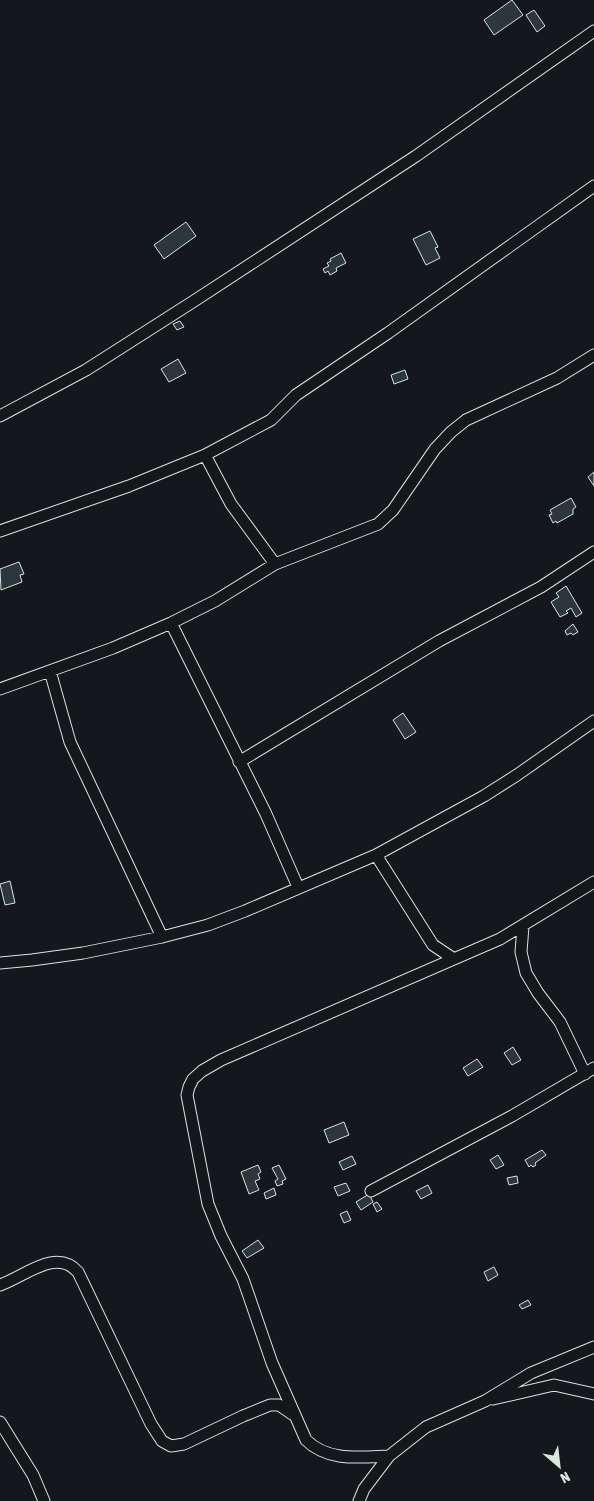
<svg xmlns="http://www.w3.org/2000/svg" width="594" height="1501" font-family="'Asap Condensed',sans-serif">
  <rect width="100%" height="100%" fill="#14181c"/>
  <path fill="#2c363c" stroke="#d8e6dc" d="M512 0 523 15 494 35 484 20Z
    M534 10 545 26 537 32 526 15Z
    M186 222 196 236 164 259 154 245Z
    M430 231 438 247 435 248 440 258 426 265 413 239Z
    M341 253 346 263 336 268 337 271 330 275 328 271 325 273 323 269 329 266 327 263 331 261 330 259Z
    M180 321 184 327 177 330 173 324Z
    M178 359 186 373 169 382 161 369Z
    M405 370 408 379 394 384 391 375Z
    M594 472V486L588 477Z
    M571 498 576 507 573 509V514L557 523 556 521 553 523 549 515 552 514 550 510Z
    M19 562 24 574 20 575 22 582 1 590 0 569Z
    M566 586 582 613 576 617 571 608 566 611 568 613 560 617 551 602 559 597 556 593Z
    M573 624 578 632 573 635 571 633 567 635 565 631Z
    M403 713 416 732 405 739 393 720Z
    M10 881 15 903 5 905 0 884Z
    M513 1047 521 1060 512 1065 504 1053Z
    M477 1059 483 1067 468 1076 463 1068Z
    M344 1122 349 1135 329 1143 324 1130Z
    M542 1150 546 1155 535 1163 536 1165 533 1167 531 1165 529 1167 525 1160Z
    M498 1155 504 1165 496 1169 490 1160Z
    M352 1156 356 1164 343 1170 339 1162Z
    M258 1165 261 1172 258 1174 260 1179 255 1181 259 1190 249 1194 241 1172Z
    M279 1165 286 1179 282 1181 283 1184 277 1186 275 1181 278 1179 272 1168Z
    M517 1176 518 1183 509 1185 507 1178Z
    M346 1183 350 1191 338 1196 334 1187Z
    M428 1185 432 1193 421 1199 416 1191Z
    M274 1188 276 1195 266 1199 264 1193Z
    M369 1194 373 1202 361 1210 356 1202Z
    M377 1202 382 1209 377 1212 373 1204Z
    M347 1211 351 1220 344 1223 340 1214Z
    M258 1240 264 1248 247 1258 242 1251Z
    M494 1267 498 1275 488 1281 484 1272Z
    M528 1300 531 1305 522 1309 519 1305Z"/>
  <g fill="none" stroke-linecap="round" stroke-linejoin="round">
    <defs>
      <path id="street" d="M0 416 86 370 194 301 416 156 594 31
        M205 455 231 504 275 564
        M0 531 129 486 205 455 271 420 296 395 388 333 594 186
        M171 623 266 814 298 887
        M50 671 70 742 162 937
        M0 689 113 648 171 623 215 601 275 564 378 524 393 510 435 449 451 432 466 420 557 378 594 355
        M239 762 439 641 541 587 594 552
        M376 855 433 945 454 959
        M523 926 521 952 526 973 538 993 560 1022 585 1074
        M0 963 32 960 83 953 162 937 208 925 245 911 376 855 484 796 517 775 594 721
        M371 1191 512 1116 594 1068
        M0 1285C24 1277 56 1247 78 1272L151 1424 162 1441 171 1446 184 1444 243 1416 270 1405H279L292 1414
        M493 1399 554 1385 594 1394
        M0 1422 33 1475 44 1501
        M389 1456C360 1457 328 1462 306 1440L272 1363 243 1279 221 1236 208 1204 187 1095 189 1087 193 1079 202 1071 221 1060 500 939 594 882
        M359 1501 364 1489 389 1456 426 1427 485 1401 531 1373 594 1347"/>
    </defs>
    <use href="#street" stroke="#d8e6dc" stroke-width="13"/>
    <use href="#street" stroke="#14181c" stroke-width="11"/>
  </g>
  <g transform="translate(559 1466) rotate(152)" stroke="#14181c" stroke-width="4" paint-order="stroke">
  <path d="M0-4L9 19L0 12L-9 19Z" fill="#d8e6dc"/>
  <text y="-8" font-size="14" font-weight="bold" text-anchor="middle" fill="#d8e6dc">N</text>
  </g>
</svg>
